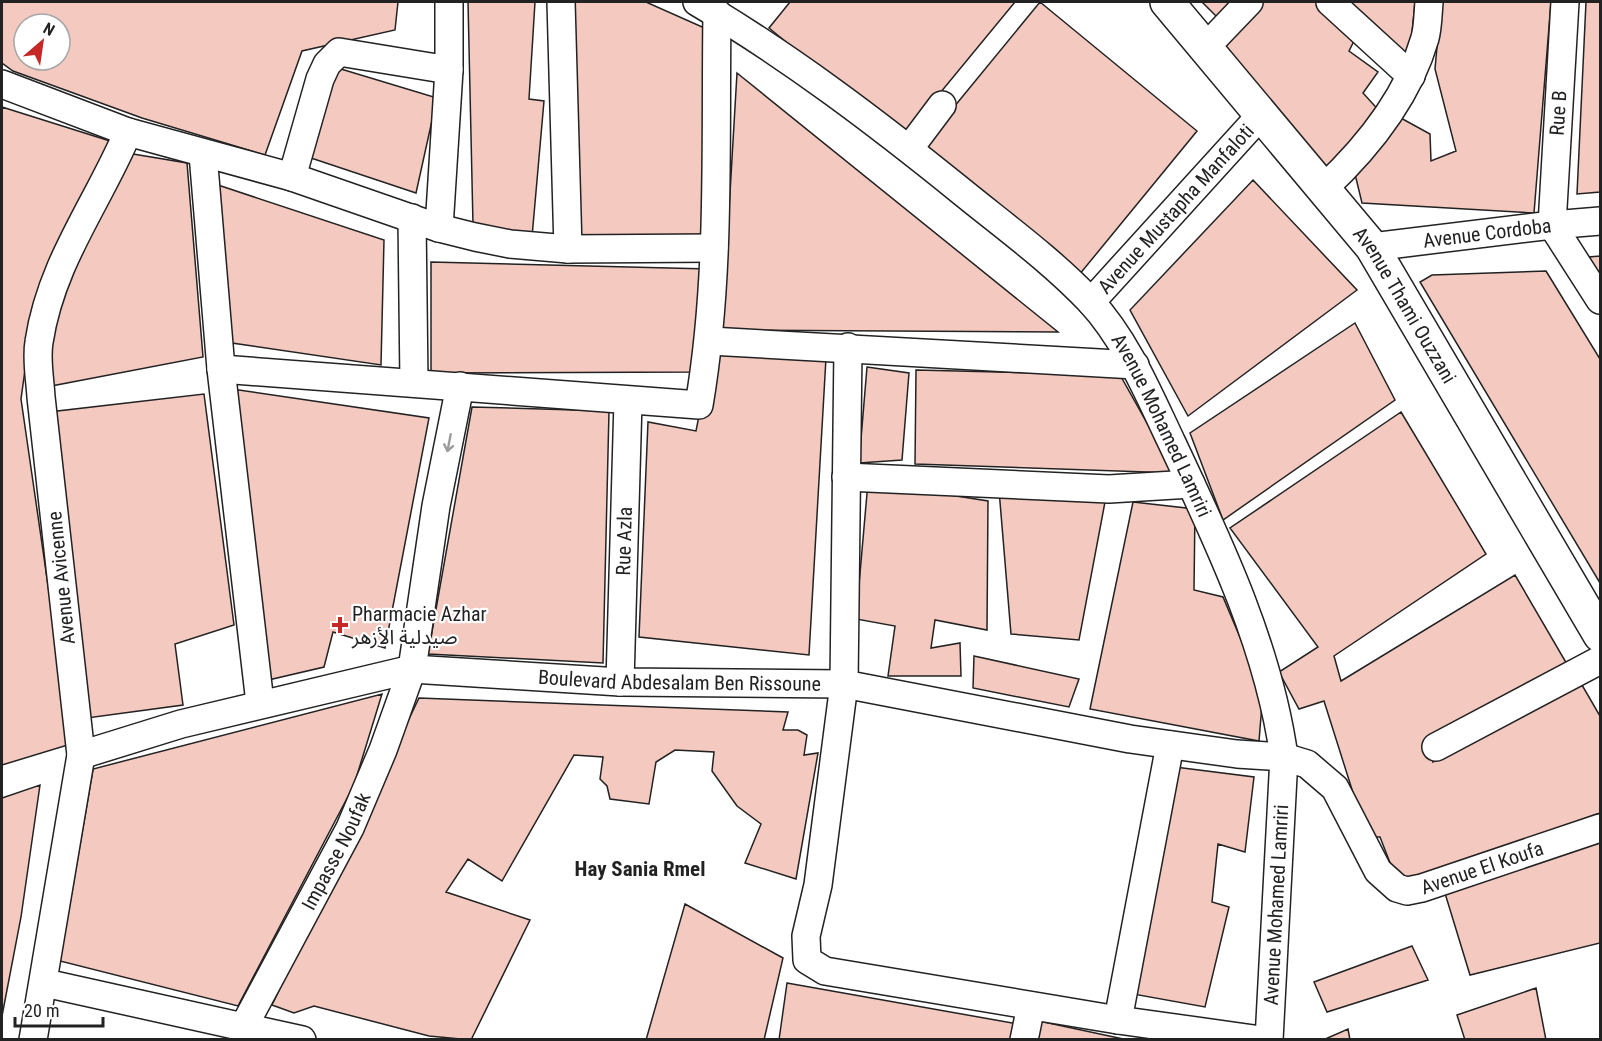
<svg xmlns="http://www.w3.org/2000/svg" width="1602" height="1041" font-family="'Roboto Condensed','Noto Sans Arabic',sans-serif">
  <rect width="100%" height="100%" fill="#fff"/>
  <path fill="#f3c9c0" stroke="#222" stroke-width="1.5" fill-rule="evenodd" d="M2 2H398L395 30 302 51 265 155 142 118 13 71 2 63ZM24 24H60V60H24Z
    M468 2H535L529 99 544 101 532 237 473 225Z
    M569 2H646L709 30V239L571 236Z
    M790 2H1015L903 138 769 28Z
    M1040 2 1197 131 1079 275 922 146Z
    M1202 2H1238L1220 20Z
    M1260 2H1321L1359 31 1349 51 1378 72 1363 93 1383 115 1330 176 1224 46Z
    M1344 2H1415L1409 64Z
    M1441 2H1551L1534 213 1362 203 1354 170 1399 117 1430 134 1431 161 1456 151 1435 69Z
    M1586 2H1600V192L1577 194Z
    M331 66 437 98 416 193 302 155Z
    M737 73 1058 332 722 330Z
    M2 107 110 141 34 305 21 399 71 744 2 765Z
    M127 153 187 163 203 357 46 387 55 307Z
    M1253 180 1357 290 1188 416 1130 310Z
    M215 184 384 240 381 365 232 343Z
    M1600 256V275L1589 257Z
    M431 262 709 269 698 372 431 373Z
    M1546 271 1600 359V583L1420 282 1432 275Z
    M1355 323 1395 400 1223 520 1190 433Z
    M711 355 826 358 809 655 639 637 648 422 696 431Z
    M867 367 909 373 902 460 859 463Z
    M916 370 1120 375 1175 473 915 464Z
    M232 389 429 418 385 648 333 632 324 667 264 681Z
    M204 394 234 625 175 644 183 705 87 718 49 412Z
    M472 407 609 411 603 663 428 654Z
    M1401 412 1486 554 1334 656 1341 681 1515 575 1571 671 1433 742V762L1582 685 1600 716V813L1399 886 1380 837H1367L1324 701 1299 709 1279 672 1318 647 1230 528Z
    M868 482 988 501 987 630 935 620 931 648 960 643 961 676H888L895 626 856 619Z
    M999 490 1105 502 1079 640 1011 634Z
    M1133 502 1195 509 1194 590 1223 597 1263 692 1259 741 1090 709Z
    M974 656 1079 679 1069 707 973 688Z
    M382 694 354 785 238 1006 60 961 93 769Z
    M419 698 788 712 783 730H798L807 735 804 755 818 753 796 879 745 863 761 824 737 806 712 771 714 752 675 750 656 762 649 804 610 799 607 786 600 779 603 757 574 755 502 881 468 859 446 892 530 920 471 1040 429 1036 314 1006 294 1013 272 1005Z
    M1175 767 1254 777 1245 852 1218 844 1212 902 1229 907 1205 1007 1133 994Z
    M40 785 21 917 2 1016V798Z
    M1600 834V943L1470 975 1444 890Z
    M685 904 783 958 764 1040H646Z
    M1412 946 1428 980 1327 1012 1314 982Z
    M787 983 1018 1024 1014 1040H779Z
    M1536 988 1546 1040H1465L1457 1015Z
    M1039 1021 1128 1040H1035Z
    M1348 1029 1350 1040H1323Z"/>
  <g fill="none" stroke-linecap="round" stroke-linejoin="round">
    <defs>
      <g id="street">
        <path d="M561 2 568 249"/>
        <path id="s1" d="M697 2C790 57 877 123 961 191 1004 226 1051 260 1090 301 1127 341 1149 395 1172 443 1219 543 1269 647 1284 757L1269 1040"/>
        <path d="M1330 2 1411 76"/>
        <path d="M1565 2 1552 225 1600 300"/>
        <path d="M1204 49 1249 2"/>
        <path d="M2 84 128 132 292 177 439 228 475 237 510 244 568 249 714 248"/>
        <path d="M909 149 942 105"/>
        <path d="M203 154 221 369 260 703"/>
        <path d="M292 177 320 79 327 64 339 52 449 70"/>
        <path d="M1323 189C1367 148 1408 97 1425 38 1428 27 1428 13 1429 2"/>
        <path d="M412 218 414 383"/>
        <path d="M439 228 449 70V2"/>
        <path id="s2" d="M1372 247 1552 225 1600 221"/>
        <path id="s3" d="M1091 302 1260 116"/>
        <path d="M710 341 1135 365"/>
        <path d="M848 347 844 684 818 885 806 936 807 960 825 971 1118 1020 1261 1040"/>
        <path d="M221 369 699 405C721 276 715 144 717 13"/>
        <path d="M846 477 1109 489 1191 484"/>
        <path id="s4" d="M620 682 628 401"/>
        <path d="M1436 747 1600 660"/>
        <path id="s5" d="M81 755 181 724 412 669 620 682 844 684 1130 739 1237 754 1284 757 1307 764 1335 788 1378 871 1397 888 1407 891 1422 888 1600 828"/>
        <path d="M45 983 302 1040"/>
        <path d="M1118 1020 1170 745"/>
        <path id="s6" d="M243 1028 350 828 383 750 412 669 436 506 460 386"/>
        <path d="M33 1040 81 755 41 397C40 379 36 359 39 342 51 262 98 203 128 132"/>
        <path d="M1024 1040 1031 1006"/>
      </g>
      <g id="secondary">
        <path id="s7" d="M1167 2 1372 247 1600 635"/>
      </g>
    </defs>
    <use href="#street" stroke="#222" stroke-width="30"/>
    <use href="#secondary" stroke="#222" stroke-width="36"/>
    <use href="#street" stroke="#fff" stroke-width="27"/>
    <use href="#secondary" stroke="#fff" stroke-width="33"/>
  </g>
  <defs><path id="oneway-shaft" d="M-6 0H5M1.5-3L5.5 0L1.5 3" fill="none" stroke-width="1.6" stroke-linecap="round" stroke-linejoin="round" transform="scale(1.5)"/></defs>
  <use stroke="#9c9c9c" href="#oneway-shaft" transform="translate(449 443) rotate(101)"/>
  <path fill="#c62828" stroke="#fff" stroke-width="2" d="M337 616h6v6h6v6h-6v6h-6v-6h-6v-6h6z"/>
  <g text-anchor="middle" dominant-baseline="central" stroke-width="4.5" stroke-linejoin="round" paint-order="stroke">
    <g font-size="20" fill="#222" stroke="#fff">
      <text transform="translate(1558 113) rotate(-86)">Rue B</text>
      <text stroke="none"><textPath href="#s3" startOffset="126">Avenue Mustapha Manfaloti</textPath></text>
      <text stroke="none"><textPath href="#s2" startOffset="116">Avenue Cordoba</textPath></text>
      <text stroke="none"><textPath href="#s7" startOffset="386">Avenue Thami Ouzzani</textPath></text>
      <text stroke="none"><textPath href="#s1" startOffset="639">Avenue Mohamed Lamriri</textPath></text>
      <text stroke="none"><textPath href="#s4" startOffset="141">Rue Azla</textPath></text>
      <text transform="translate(61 578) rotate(-96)">Avenue Avicenne</text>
      <text stroke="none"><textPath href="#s5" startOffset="610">Boulevard Abdesalam Ben Rissoune</textPath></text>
      <text stroke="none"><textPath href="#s6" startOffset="200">Impasse Noufak</textPath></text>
      <text stroke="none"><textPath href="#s5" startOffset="1490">Avenue El Koufa</textPath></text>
      <text transform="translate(1276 905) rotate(-87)">Avenue Mohamed Lamriri</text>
    </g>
    <g font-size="20" fill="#222" stroke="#fff" text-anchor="start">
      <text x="352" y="614">Pharmacie Azhar<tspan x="352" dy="23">صيدلية الأزهر</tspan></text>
    </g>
    <g font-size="21" font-weight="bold" fill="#222" stroke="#fff">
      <text x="640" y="869">Hay Sania Rmel</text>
    </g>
  </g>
  <rect width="1602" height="1041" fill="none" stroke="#222222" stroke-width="6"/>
  <g transform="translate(42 42) rotate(29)"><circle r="28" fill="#ffffff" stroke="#a7a7a7" stroke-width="1.5"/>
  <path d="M0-4.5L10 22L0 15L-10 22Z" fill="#c62828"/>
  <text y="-9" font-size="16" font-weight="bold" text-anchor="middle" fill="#222222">N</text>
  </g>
  <path d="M15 1017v9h88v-9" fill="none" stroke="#222222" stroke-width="3"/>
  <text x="24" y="1017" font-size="18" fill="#222222" stroke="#ffffff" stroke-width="4.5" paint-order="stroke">20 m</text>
</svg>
